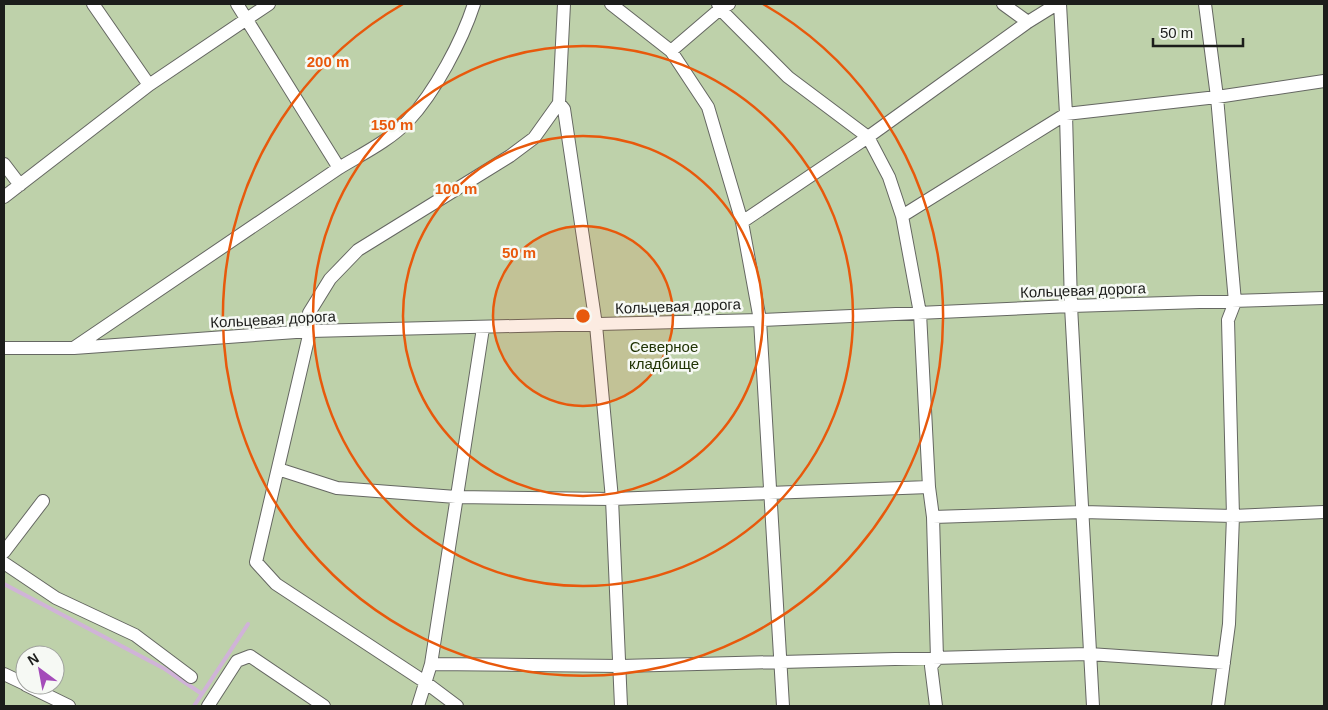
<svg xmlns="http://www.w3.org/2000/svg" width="1328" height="710" font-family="Arial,sans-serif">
  <rect width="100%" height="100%" fill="#e9ece6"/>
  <path fill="#bed1aa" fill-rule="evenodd" d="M4 4H1324V706H4ZM25 655H55V685H25Z"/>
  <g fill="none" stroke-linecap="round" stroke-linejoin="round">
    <path stroke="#d0b3d8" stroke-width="4" d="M4 584 165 669 202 694
      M194 706 248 624"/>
    <defs>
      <path id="minor" d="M93 4 149 85
        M237 4 339 168
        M611 4 671 51 708 107 742 222 760 320 783 706
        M718 4 720 9 788 77 868 137 889 177 902 216 920 313 929 487 933 517 937 659 931 666 936 706
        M1003 4 1028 22
        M1060 4 1066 114 1071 306 1093 706
        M1205 4 1217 97 1235 302 1228 320 1233 516 1229 624 1218 706
        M671 51 720 9 729 4
        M559 103 564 109 596 325 612 499 621 706
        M4 164 20 185
        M4 197 149 85 269 4
        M902 216 1066 114 1217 97 1324 81
        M742 222 868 137 1028 22 1057 4
        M75 347 339 168C362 154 389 141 408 121 435 92 462 41 474 4
        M4 348H74L310 331 760 320 1071 306 1324 298
        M278 469 337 488 456 497 612 499 929 487
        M933 517 1083 512 1233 516 1324 512
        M4 552 43 501
        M4 563 56 598 135 635 191 677
        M431 664 621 666 1089 654 1224 663
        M4 674 25 684
        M26 685 69 706
        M208 706 237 661 250 656 324 706
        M418 706 431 664 483 328
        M457 706 425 682 276 584 256 562 310 331 309 313 330 279 358 250 510 156 534 138 559 103 564 4"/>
    </defs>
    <use href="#minor" stroke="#656762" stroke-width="14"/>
    <use href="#minor" stroke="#fff" stroke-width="12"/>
  </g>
  <circle cx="583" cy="316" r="90" fill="#e8590c" fill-opacity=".12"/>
  <g fill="none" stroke="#e8590c" stroke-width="2.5">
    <circle cx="583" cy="316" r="90"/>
    <circle cx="583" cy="316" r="180"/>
    <circle cx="583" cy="316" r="270"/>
    <path d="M763 4A360 360 0 1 1 403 4"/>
  </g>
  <g text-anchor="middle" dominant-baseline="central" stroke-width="5" stroke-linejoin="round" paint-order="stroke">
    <g font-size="15" fill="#1c1d1b" stroke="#f6f9f4">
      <text transform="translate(1083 290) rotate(-2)">Кольцевая дорога</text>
      <text transform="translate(678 306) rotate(-2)">Кольцевая дорога</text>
      <text transform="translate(273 319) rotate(-3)">Кольцевая дорога</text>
    </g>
    <g font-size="15" fill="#203304" stroke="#f6f9f4">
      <text x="664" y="346">Северное<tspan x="664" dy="17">кладбище</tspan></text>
    </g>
  </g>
  <circle cx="583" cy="316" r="8" fill="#e8590c" stroke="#f6f9f4" stroke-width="2.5"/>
  <g font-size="15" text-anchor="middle" font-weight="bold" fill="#e8590c" stroke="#f6f9f4" stroke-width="5" stroke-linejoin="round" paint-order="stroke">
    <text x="328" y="67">200 m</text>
    <text x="392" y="130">150 m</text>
    <text x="456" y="194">100 m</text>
    <text x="519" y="258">50 m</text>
  </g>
  <rect width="1328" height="710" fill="none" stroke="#1c1d1b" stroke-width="10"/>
  <g transform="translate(40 670) rotate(328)"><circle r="24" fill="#f6f9f4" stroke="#9fa19d"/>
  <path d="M0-4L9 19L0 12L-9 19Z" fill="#a44cb9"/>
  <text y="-8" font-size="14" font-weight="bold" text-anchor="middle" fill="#1c1d1b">N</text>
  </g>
  <path d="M1153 38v8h90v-8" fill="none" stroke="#1c1d1b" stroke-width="2.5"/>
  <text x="1160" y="38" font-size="15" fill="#1c1d1b" stroke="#f6f9f4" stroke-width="4" paint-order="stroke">50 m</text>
</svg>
